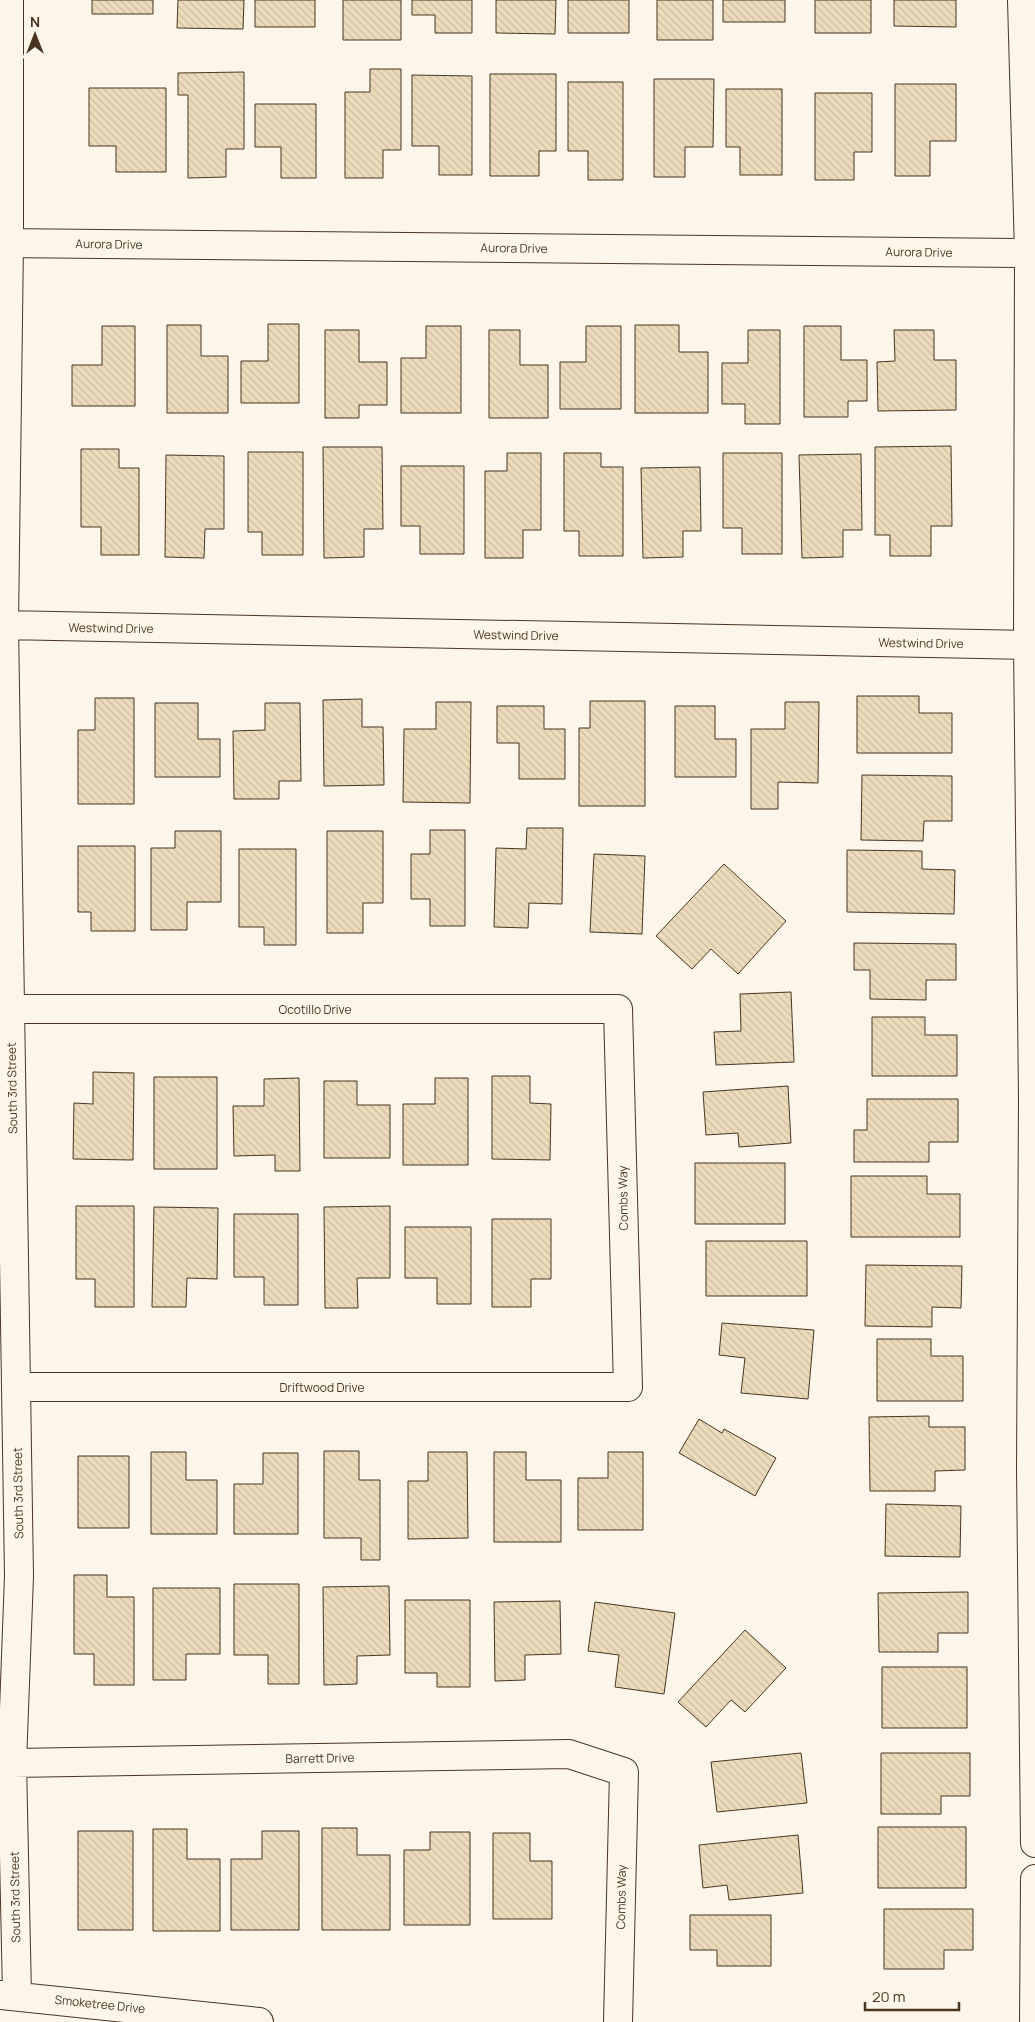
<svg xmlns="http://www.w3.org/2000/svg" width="1035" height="2022" font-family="Manrope,sans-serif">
  <defs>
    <pattern id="building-back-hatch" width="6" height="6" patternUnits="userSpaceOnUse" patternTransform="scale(1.25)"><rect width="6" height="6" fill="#ecdcbc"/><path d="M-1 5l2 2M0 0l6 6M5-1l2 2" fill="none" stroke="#ccbda1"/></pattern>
  </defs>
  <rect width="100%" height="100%" fill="#fbf6e9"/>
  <path fill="url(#building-back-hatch)" stroke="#4a3520" d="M92 0H153V14H92Z
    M178 0H244L243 29 177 28Z
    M255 0H315V27H255Z
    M343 0H401V40H343Z
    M412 0H472V33H435V15H412Z
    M496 0H556L555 34 496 33Z
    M568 0H629V33H568Z
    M657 0H713V40H657Z
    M723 0H785V22H723Z
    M815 0H871V33H815Z
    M894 0H956V27L894 26Z
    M370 69H401V150H383V178H345V92H370Z
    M244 72V149H226V177L188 178V95H178V73Z
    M490 74H556V151H539V176H490Z
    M412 75 472 76V175H439V146H412Z
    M654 79H714L713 147H685V177H654Z
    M568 82H623V180H588V151H568Z
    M895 84H956V141H930V176H895Z
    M89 88H166V172H116V146H89Z
    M726 89H782V175H740V147H726Z
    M815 93H872V152H854V180H815Z
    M255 104H316V178H281V147H255Z
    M268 324H299V403H241V361H268Z
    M167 325H201V356H228V413H167Z
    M635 325H679V352H708V413H635Z
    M102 326H135V406H72V365H102Z
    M426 326H461V413H401V358H426Z
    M586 326H621V409H560V362H586Z
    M804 326H841V360H867V401H848V417H804Z
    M325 330H359V362H387V405H359V418H325Z
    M489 330H520V365H548V418H489Z
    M748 330H780V424H745V404H722V363H748Z
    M894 330H934V360H956V410L878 411 877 362 895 361Z
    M951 446 952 526H931V556H890V535H875V447Z
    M323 447H382L383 529H364V557L324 558Z
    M81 449H119V468H139V555H101V527H81Z
    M248 452H303V555H262V532H248Z
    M507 453H541V530H523V558H485V471H507Z
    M564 453H601V467H623V556H579V531H564Z
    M723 453H782V554H742V528H723Z
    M861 454 862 530H843V557L802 558 799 455Z
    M166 455 224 456V529H205L204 558 165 557Z
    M401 466H464V554H420V526H401Z
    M700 467 701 531H683V557L643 558 641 468Z
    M857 696H919V713H952V753H857Z
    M95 698H134V804H78V730H95Z
    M362 699V727H383L384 785 324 786 323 700Z
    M590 701H645V806H579V728H590Z
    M436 702H471L470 803 403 802 404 729H436Z
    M785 702H819L818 783 778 782V809H751V729H785Z
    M155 703H198V739H220V777H155Z
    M265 703H300L301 781H279V799H234L233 731 265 730Z
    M497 706H544V729H565V779H519V743H497Z
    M675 706H715V739H736V777H675Z
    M862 775 952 776V821H924L923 841 861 840Z
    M527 828H563L562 904 529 903 528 928 494 927 496 848 526 849Z
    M430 830H465V926H430V899H411V854H430Z
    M175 831H221V902H187V930H151V848H175Z
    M327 831H383V903H363V933H327Z
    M78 846H135V931H91V912H78Z
    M239 849H296V945H264V927H239Z
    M847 850 922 851V869L955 870 954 914 847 912Z
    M594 854 645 856 642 934 590 932Z
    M724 864 786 921 738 974 711 949 692 969 656 936Z
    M854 943 956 944V980H926V1000L870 999V970H854Z
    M791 992 794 1062 716 1065 714 1032 741 1031 740 994Z
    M872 1017H925V1035H957V1076H872Z
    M93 1072 134 1073 133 1160 73 1159 74 1103 93 1104Z
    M492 1076H530V1103L551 1104 550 1160 492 1159Z
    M154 1077H217V1169H154Z
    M299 1078 300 1171H275V1155L234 1156 233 1106H264V1079Z
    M435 1078H468V1165H403V1104H435Z
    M324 1081H357V1105H390V1158H324Z
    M788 1086 791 1143 739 1147 738 1133 706 1135 703 1092Z
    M867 1099H958V1142H929V1162H854V1130H867Z
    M695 1163H785V1224H695Z
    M851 1176H927V1194H960V1237H851Z
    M76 1206H134V1307H95V1279H76Z
    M390 1206V1278H357L358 1308H325L324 1207Z
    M154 1207 218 1208 217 1279 187 1278 186 1307H152Z
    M234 1214H298V1305H264V1277H234Z
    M492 1219H551V1279H531V1307H492Z
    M405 1227H471V1304H437V1278H405Z
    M706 1241H807V1296H706Z
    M866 1265 962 1266 961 1308 932 1307V1327L865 1326Z
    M722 1323 814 1330 808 1399 741 1393 745 1358 719 1355Z
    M877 1339H931V1356H963V1401H877Z
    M929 1416V1427H965V1470L935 1471V1491H870L869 1417Z
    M699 1419 722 1433 724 1429 776 1458 755 1496 679 1453Z
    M324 1451H359V1480H380V1560H361V1538H324Z
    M151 1452H186V1480H217V1534H151Z
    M428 1452H467L468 1538 408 1539V1481H428Z
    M494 1452H526V1480H561V1542H494Z
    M608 1452H643V1530H578V1478H608Z
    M263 1453H298V1534H234V1484H263Z
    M78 1456H129V1528H78Z
    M886 1504 961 1506 960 1557 885 1556Z
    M74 1575H107V1597H134V1685H94V1654H74Z
    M234 1584H299V1684H268V1655H234Z
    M389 1586 390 1655 357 1656V1684L324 1685 323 1587Z
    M153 1588H220V1654H186V1680H153Z
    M968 1592V1633H938V1652H879L878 1593Z
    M405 1600H470V1687H437V1673H405Z
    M560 1601 561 1654 525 1655V1680L495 1681 494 1602Z
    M595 1602 675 1613 664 1694 615 1687 619 1655 588 1651Z
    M745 1630 786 1668 745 1712 731 1700 706 1727 678 1702Z
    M882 1667H967V1728H882Z
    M801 1753 807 1803 717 1812 711 1762Z
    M881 1753H970V1796H941V1814H881Z
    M878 1827H966V1888H878Z
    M322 1828H357V1855H390V1930H322Z
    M153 1829H187V1859H220V1931H153Z
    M78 1831H133V1930H78Z
    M262 1831H299V1930H231V1859H262Z
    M430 1832H470V1925H404V1850H430Z
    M493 1833H530V1861H552V1919H493Z
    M798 1835 803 1893 729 1900 727 1885 703 1888 699 1845Z
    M884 1909H973V1950H944V1969H884Z
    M690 1915H771V1966H717V1950H690Z"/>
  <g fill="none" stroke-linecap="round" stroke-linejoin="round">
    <defs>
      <path id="street" d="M9 0V243L4 625 19 1576 12 1763 17 1995
        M1022 0 1029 253 1028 645 1033 1099 1031 1469 1035 1843
        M0 243 1029 253
        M4 625 1028 645
        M11 1009H618L628 1387H17
        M12 1763 569 1754 624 1772 618 2022
        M0 1995 259 2022
        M1034 2022 1035 1879"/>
    </defs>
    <use href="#street" stroke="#4a3520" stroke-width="30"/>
    <use href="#street" stroke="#fbf6e9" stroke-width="28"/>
  </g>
  <g text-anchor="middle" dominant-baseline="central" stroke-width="4" stroke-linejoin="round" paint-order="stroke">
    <g font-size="12" fill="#4a3520" stroke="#fbf6e9">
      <text transform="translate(109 244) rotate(1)">Aurora Drive</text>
      <text transform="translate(514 248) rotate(1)">Aurora Drive</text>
      <text transform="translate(919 252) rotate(1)">Aurora Drive</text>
      <text transform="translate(111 628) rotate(1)">Westwind Drive</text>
      <text transform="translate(516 635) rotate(1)">Westwind Drive</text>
      <text transform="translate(921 643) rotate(1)">Westwind Drive</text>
      <text x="315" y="1009">Ocotillo Drive</text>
      <text transform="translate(12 1088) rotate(-91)">South 3rd Street</text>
      <text transform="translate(623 1198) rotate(-91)">Combs Way</text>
      <text x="322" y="1387">Driftwood Drive</text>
      <text transform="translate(18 1493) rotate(-91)">South 3rd Street</text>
      <text transform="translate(320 1758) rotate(-1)">Barrett Drive</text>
      <text transform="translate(15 1897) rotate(-91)">South 3rd Street</text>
      <text transform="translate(621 1897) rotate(-89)">Combs Way</text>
      <text transform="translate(100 2004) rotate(6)">Smoketree Drive</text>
    </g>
  </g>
  <g transform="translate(35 35)" stroke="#fbf6e9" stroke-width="4" paint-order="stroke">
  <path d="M0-4L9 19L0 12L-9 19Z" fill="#4a3520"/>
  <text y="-8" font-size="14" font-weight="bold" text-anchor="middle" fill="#4a3520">N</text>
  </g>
  <path d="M865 2002v8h94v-8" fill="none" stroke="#4a3520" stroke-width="2.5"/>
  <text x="872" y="2002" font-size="15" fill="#4a3520" stroke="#fbf6e9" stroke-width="4" paint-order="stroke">20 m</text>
</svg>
